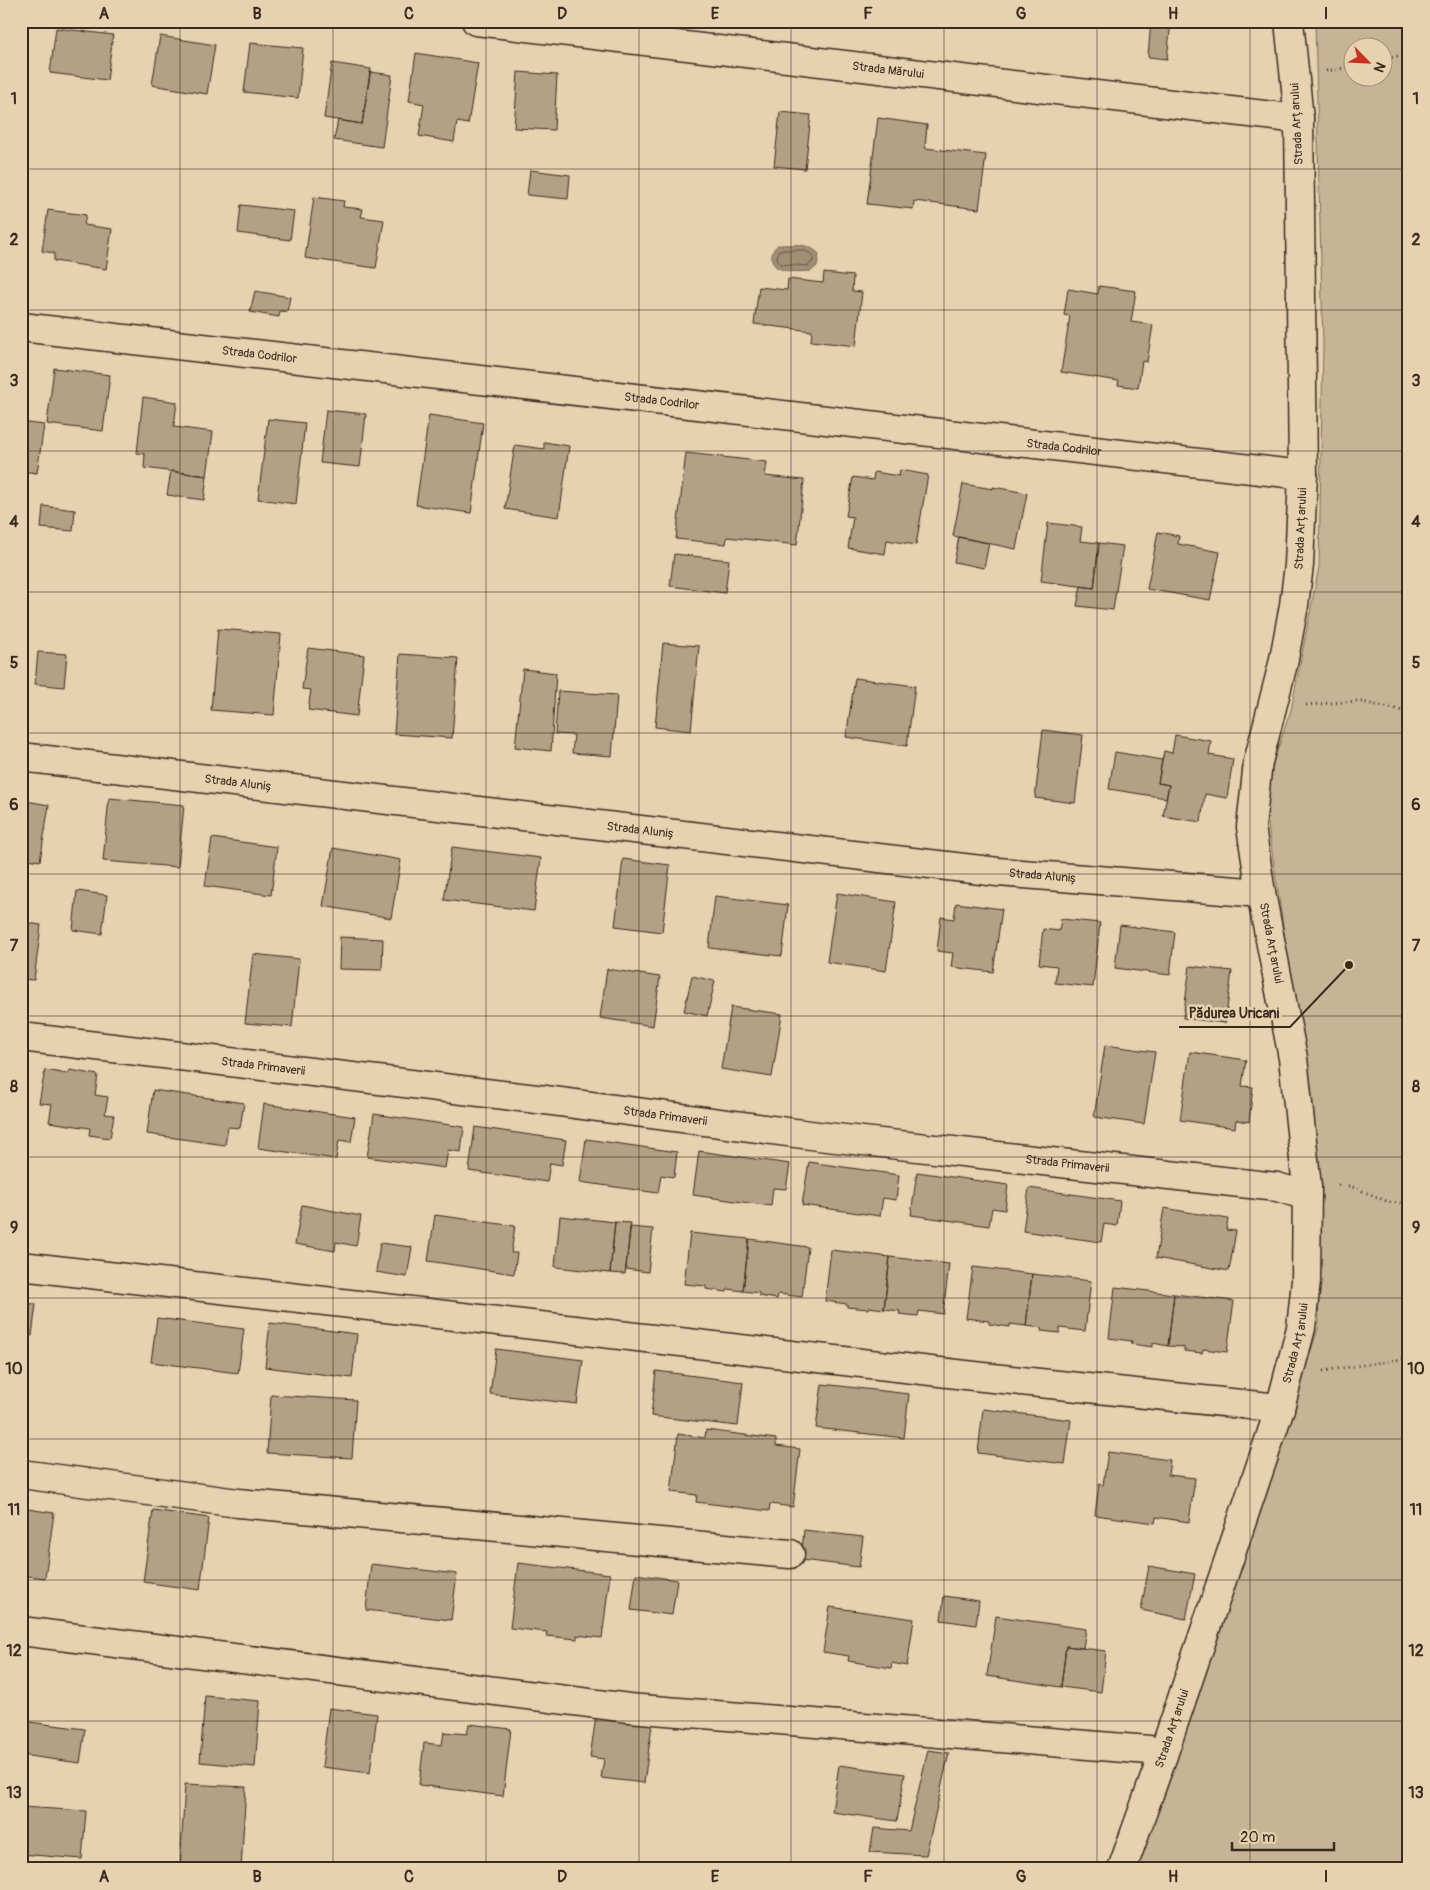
<svg xmlns="http://www.w3.org/2000/svg" width="1430" height="1890" font-family="Pangolin,sans-serif">
  <rect width="100%" height="100%" fill="#e6d2b0"/>
  <filter id="ink" filterUnits="userSpaceOnUse"><feTurbulence type="fractalNoise" baseFrequency=".02" numOctaves="2"/><feDisplacementMap in="SourceGraphic" scale="10" xChannelSelector="R" yChannelSelector="G"/><feConvolveMatrix kernelMatrix="1 2 1 2 8 2 1 2 1" color-interpolation-filters="sRGB"/></filter>
  <g filter="url(#ink)">
    <path fill="#c7b496" stroke="#816f5a" fill-rule="evenodd" d="M1315 21H1409V1869H1136L1319 1326 1315 1139 1263 792 1291 710 1319 567 1323 344ZM1352 48H1382V78H1352Z"/>
    <path fill="#a18e74" stroke="#786652" d="M778 245C792 245 808 242 819 254L817 266 811 271C798 272 769 274 772 255 773 250 774 248 778 245Z"/>
    <g fill="none" stroke-linecap="round" stroke-linejoin="round">
      <path stroke="#645240" stroke-width="1" d="M780 250H804L813 255V261L808 266 780 264 777 259 778 252Z"/>
    </g>
    <path fill="#b4a185" stroke="#3b2a1e" d="M1151 21H1171L1167 59 1148 57Z
      M56 28 113 35 107 80 50 73Z
      M160 36 215 45 207 94 152 85Z
      M250 43 303 48 298 98 244 92Z
      M416 53 478 63 468 124 457 122 454 142 419 136 424 104 409 101Z
      M332 63 371 69 362 124 324 118Z
      M370 72 392 75 382 147 334 140 338 120 362 124Z
      M518 72 557 75 554 130 514 128Z
      M780 112 811 115 805 169 774 166Z
      M878 118 927 125 925 148 986 155 979 209 914 201 913 209 867 204Z
      M530 170 570 175 568 199 527 195Z
      M314 197 344 201 343 207 363 209 361 217 384 220 376 268 305 258Z
      M241 205 294 211 290 240 238 233Z
      M48 210 86 215 84 225 112 229 106 269 54 261V253L42 251Z
      M824 273 853 276 852 291 862 292 856 346 811 341 812 331 754 324 759 287 787 290 788 279 823 283Z
      M1099 286 1136 291 1131 322 1153 325 1147 362 1142 361 1138 388 1118 385 1119 381 1061 372 1070 316 1064 315 1068 289 1098 294Z
      M255 291 290 297 287 312 280 311 279 317 250 312Z
      M54 368 110 375 103 431 47 424Z
      M143 397 177 402 174 427 213 432 207 476 144 468 145 454 137 453Z
      M326 410 366 414 360 467 320 463Z
      M429 415 483 423 471 513 416 505Z
      M268 419 305 423 296 504 258 499Z
      M21 422 44 425 37 473 21 471Z
      M544 442 569 446 559 517 505 509 515 445 544 449Z
      M686 453 767 462 765 476 804 480 797 545 727 537 726 544 676 539Z
      M900 470 928 475 916 545 887 540 885 554 848 548 853 517 846 516 853 477 873 480 874 472 899 476Z
      M171 471 207 476 204 500 167 495Z
      M963 484 993 489V487L1027 493 1016 549 953 536Z
      M43 506 75 510 73 531 41 528Z
      M1048 523 1082 527 1080 541 1099 543 1094 588 1041 581Z
      M1158 532 1179 536 1178 544 1220 552 1210 600 1147 589Z
      M959 537 989 543 984 568 954 562Z
      M1099 543 1123 546 1113 610 1077 606 1081 586 1094 588Z
      M674 554 729 560 725 593 670 586Z
      M218 629 281 634 274 715 211 710Z
      M663 643 699 646 691 731 655 727Z
      M308 648 364 655 357 716 308 710 311 690 302 689Z
      M38 652 67 654 64 687 35 684Z
      M400 654 458 658 452 738 394 734Z
      M523 669 556 673 551 751 515 747Z
      M855 678 915 686 907 746 846 737Z
      M558 691 617 695 612 756 572 753 574 735 555 734Z
      M1043 730 1083 735 1075 803 1035 798Z
      M1175 735 1211 741 1209 755 1233 759 1227 798 1205 794 1201 822 1163 816 1169 785 1158 783 1164 751 1172 753Z
      M1115 752 1162 760 1158 783 1169 785 1166 798 1109 789Z
      M109 798 184 805 178 867 103 861Z
      M26 801 49 805 40 861 21 858V811H24Z
      M212 838 277 847 271 895 205 886Z
      M452 847 541 858 534 911 444 900Z
      M333 848 401 860 391 918 323 906Z
      M623 859 670 865 662 932 615 926Z
      M77 891 107 895 102 934 73 930Z
      M837 893 896 902 886 971 827 962Z
      M715 896 788 905 782 956 709 948Z
      M956 903 1002 909 993 972 951 967 953 953 937 951 941 917 954 919Z
      M1061 919 1100 923 1093 987 1055 983 1057 966 1039 964 1043 929 1059 931Z
      M21 922 41 925 34 980 21 979Z
      M1120 925 1175 932 1170 975 1115 968Z
      M340 937 383 939 382 970 339 969Z
      M253 954 299 959 292 1027 245 1023Z
      M1190 966 1232 971 1225 1023 1183 1018Z
      M607 969 660 977 653 1026 600 1018Z
      M692 976 715 981 707 1016 684 1011Z
      M731 1007 782 1014 772 1077 721 1069Z
      M1105 1045 1155 1052 1144 1124 1094 1117Z
      M1190 1052 1246 1060 1242 1086 1253 1087 1249 1122 1236 1120 1235 1128 1180 1120Z
      M45 1070 68 1074 70 1070 98 1075 95 1095 108 1097 105 1114 114 1115 110 1138 89 1135 90 1128 49 1122 52 1104 39 1103Z
      M153 1090 244 1103 240 1128 228 1127 225 1145 147 1134Z
      M264 1104 355 1117 351 1142 339 1140 336 1159 258 1148Z
      M374 1114 464 1127 461 1152 448 1150 445 1168 367 1157Z
      M475 1127 566 1140 562 1165 550 1163 547 1182 469 1171Z
      M586 1139 677 1152 674 1177 661 1175 658 1193 580 1182Z
      M699 1151 790 1164 786 1189 773 1188 771 1206 693 1195Z
      M809 1162 899 1175 896 1200 883 1198 880 1216 802 1205Z
      M917 1172 1008 1185 1005 1210 992 1208 989 1226 911 1215Z
      M1029 1188 1120 1201 1117 1226 1104 1224 1101 1242 1023 1231Z
      M302 1205 361 1216 356 1246 336 1242 335 1251 295 1244Z
      M1164 1208 1228 1219 1226 1230 1236 1231 1229 1271 1156 1258Z
      M435 1215 515 1226 511 1253H517L514 1274 428 1261Z
      M560 1216 615 1222 610 1273 555 1267Z
      M615 1222 631 1223 625 1274 610 1273Z
      M630 1227 653 1229 648 1272 626 1269Z
      M690 1233 749 1239 743 1291 728 1289 727 1292 706 1289V1286L684 1284Z
      M749 1239 808 1247 802 1297 778 1294 777 1299 759 1296V1293L743 1291Z
      M380 1243 412 1247 407 1277 376 1272Z
      M831 1250 890 1257 884 1309 869 1307 868 1309 847 1307V1304L825 1301Z
      M890 1257 949 1264 943 1314 919 1311 918 1316 899 1314 900 1311 884 1309Z
      M973 1267 1032 1274 1026 1326 1010 1324V1327L989 1324V1321L966 1318Z
      M1032 1274 1091 1281 1085 1331 1060 1328V1333L1041 1331 1042 1328 1026 1326Z
      M1115 1287 1174 1294 1168 1346 1153 1343V1347L1131 1344 1132 1341 1109 1338Z
      M1174 1294 1234 1301 1227 1352 1203 1349 1202 1353 1184 1351V1347L1168 1346Z
      M21 1303 36 1304 32 1336 21 1335Z
      M157 1318 244 1329 238 1373 151 1362Z
      M270 1323 357 1334 352 1378 265 1367Z
      M496 1349 583 1360 577 1404 490 1394Z
      M656 1371 743 1382 738 1426 651 1416Z
      M822 1384 909 1394 904 1438 816 1428Z
      M271 1395 356 1400 352 1458 267 1453Z
      M983 1409 1071 1420 1065 1464 978 1453Z
      M706 1430 776 1439V1446L800 1449 793 1507 770 1504 769 1511 696 1502 697 1495 671 1492 678 1434 705 1438Z
      M1108 1452 1170 1460 1168 1475 1195 1478 1189 1522 1156 1517 1155 1523 1095 1515 1099 1484 1103 1485Z
      M21 1508 54 1513 45 1578 21 1575Z
      M153 1510 209 1518 200 1590 143 1582Z
      M804 1530 863 1537 859 1567 801 1560Z
      M518 1563 610 1574 602 1638 577 1635V1639L546 1636 547 1632 510 1628Z
      M371 1564 457 1574 451 1620 366 1610Z
      M1149 1566 1195 1574 1186 1619 1141 1610Z
      M636 1574 677 1580 672 1615 631 1610Z
      M944 1596 979 1601 976 1625 941 1620Z
      M830 1607 914 1619 907 1666 892 1663 891 1668 848 1661 849 1656 823 1652Z
      M996 1616 1086 1629 1083 1648 1066 1646 1061 1687 987 1676Z
      M1066 1646 1106 1651 1101 1692 1061 1687Z
      M205 1696 260 1701 255 1767 200 1762Z
      M329 1708 377 1714 370 1773 322 1767Z
      M597 1710 653 1718 644 1783 601 1778 604 1759 590 1757Z
      M21 1721 85 1729 80 1763 21 1755Z
      M469 1724 511 1729 503 1796 419 1785 424 1743 442 1745 444 1732 467 1734Z
      M928 1750 949 1753 926 1855 870 1852 874 1828 909 1831Z
      M839 1765 905 1774 897 1821 832 1812Z
      M185 1784 246 1787 241 1869H180Z
      M22 1807 86 1811 82 1859 21 1854Z"/>
    <g fill="none" stroke-linecap="round" stroke-linejoin="round">
      <defs>
        <g id="street">
          <path id="s1" d="M476 21 1299 119"/>
          <path id="s2" d="M21 327 1303 475"/>
          <path id="s3" d="M21 757 998 872 1261 893"/>
          <path id="s4" d="M21 1037 545 1100 818 1136 1277 1187 1307 1196"/>
          <path d="M21 1266 983 1377 1280 1408"/>
          <path d="M21 1474 238 1503 790 1554"/>
          <path d="M21 1631 629 1708 1149 1750 1163 1755"/>
          <path id="s5" d="M1122 1869 1163 1755 1280 1408 1301 1328 1306 1281 1307 1187 1293 1058 1261 893 1251 827 1258 762 1283 664 1294 605 1299 565 1303 475 1299 119 1289 21"/>
        </g>
      </defs>
      <use href="#street" stroke="#3b2a1e" stroke-width="31"/>
      <path stroke="#3b2a1e" stroke-width="3" stroke-dasharray="1 4" stroke-linecap="butt" d="M1382 59 1409 54
        M1326 71 1352 67
        M1306 705 1357 701 1409 712
        M1338 1185 1350 1186 1389 1202 1409 1204
        M1323 1371 1409 1358"/>
      <use href="#street" stroke="#e6d2b0" stroke-width="28"/>
    </g>
  </g>
  <path fill="none" stroke="#3b2a1e" stroke-width="1" stroke-opacity="0.55" d="M180 21V1869M333 21V1869M486 21V1869M639 21V1869M791 21V1869M944 21V1869M1097 21V1869M1250 21V1869M21 169H1409M21 310H1409M21 451H1409M21 592H1409M21 733H1409M21 874H1409M21 1016H1409M21 1157H1409M21 1298H1409M21 1439H1409M21 1580H1409M21 1721H1409"/>
  <g text-anchor="middle" dominant-baseline="central" stroke-width="5" stroke-linejoin="round" paint-order="stroke">
    <g font-size="12" fill="#3b2a1e" stroke="#e6d2b0">
      <text stroke="none"><textPath href="#s1" startOffset="415">Strada Mărului</textPath></text>
      <text transform="translate(1297 124) rotate(-93)">Strada Arțarului</text>
      <text stroke="none"><textPath href="#s2" startOffset="240">Strada Codrilor</textPath></text>
      <text stroke="none"><textPath href="#s2" startOffset="645">Strada Codrilor</textPath></text>
      <text stroke="none"><textPath href="#s2" startOffset="1050">Strada Codrilor</textPath></text>
      <text stroke="none"><textPath href="#s5" startOffset="1379">Strada Arțarului</textPath></text>
      <text stroke="none"><textPath href="#s3" startOffset="219">Strada Aluniș</textPath></text>
      <text stroke="none"><textPath href="#s3" startOffset="624">Strada Aluniș</textPath></text>
      <text stroke="none"><textPath href="#s3" startOffset="1029">Strada Aluniș</textPath></text>
      <text transform="translate(1271 943) rotate(79)">Strada Arțarului</text>
      <text stroke="none"><textPath href="#s4" startOffset="244">Strada Primaverii</textPath></text>
      <text stroke="none"><textPath href="#s4" startOffset="649">Strada Primaverii</textPath></text>
      <text stroke="none"><textPath href="#s4" startOffset="1054">Strada Primaverii</textPath></text>
      <text stroke="none"><textPath href="#s5" startOffset="554">Strada Arțarului</textPath></text>
      <text stroke="none"><textPath href="#s5" startOffset="149">Strada Arțarului</textPath></text>
    </g>
  </g>
  <path fill="none" stroke="#3b2a1e" stroke-width="2" d="M1349 965L1290 1027H1179"/>
  <circle fill="#3b2a1e" stroke="#e6d2b0" stroke-width="2" cx="1349" cy="965" r="5"/>
  <g font-size="14" text-anchor="middle" font-weight="bold" fill="#3b2a1e" stroke="#e6d2b0" stroke-width="5" stroke-linejoin="round" paint-order="stroke">
    <text x="1234" y="1018">Pădurea Uricani</text>
  </g>
  <rect width="1430" height="1890" fill="none" stroke="#e6d2b0" stroke-width="55"/>
  <g transform="translate(1368 62) rotate(114)"><circle r="24" fill="#e6d2b0" stroke="#a28f76"/>
  <path d="M0-4L9 19L0 12L-9 19Z" fill="#c8321e"/>
  <text y="-8" font-size="14" font-weight="bold" text-anchor="middle" fill="#3b2a1e">N</text>
  </g>
  <path d="M1232 1842v8h102v-8" fill="none" stroke="#3b2a1e" stroke-width="2.5"/>
  <text x="1240" y="1842" font-size="15" fill="#3b2a1e" stroke="#e6d2b0" stroke-width="4" paint-order="stroke">20 m</text>
  <rect x="28" y="28" width="1374" height="1834" fill="none" stroke="#3b2a1e" stroke-width="2"/>
  <g font-size="16" text-anchor="middle" font-weight="bold" fill="#3b2a1e">
    <text x="104" y="19">A</text>
    <text x="257" y="19">B</text>
    <text x="409" y="19">C</text>
    <text x="562" y="19">D</text>
    <text x="715" y="19">E</text>
    <text x="868" y="19">F</text>
    <text x="1021" y="19">G</text>
    <text x="1173" y="19">H</text>
    <text x="1326" y="19">I</text>
    <text x="14" y="104">1</text>
    <text x="1416" y="104">1</text>
    <text x="14" y="245">2</text>
    <text x="1416" y="245">2</text>
    <text x="14" y="386">3</text>
    <text x="1416" y="386">3</text>
    <text x="14" y="527">4</text>
    <text x="1416" y="527">4</text>
    <text x="14" y="668">5</text>
    <text x="1416" y="668">5</text>
    <text x="14" y="810">6</text>
    <text x="1416" y="810">6</text>
    <text x="14" y="951">7</text>
    <text x="1416" y="951">7</text>
    <text x="14" y="1092">8</text>
    <text x="1416" y="1092">8</text>
    <text x="14" y="1233">9</text>
    <text x="1416" y="1233">9</text>
    <text x="14" y="1374">10</text>
    <text x="1416" y="1374">10</text>
    <text x="14" y="1515">11</text>
    <text x="1416" y="1515">11</text>
    <text x="14" y="1656">12</text>
    <text x="1416" y="1656">12</text>
    <text x="14" y="1798">13</text>
    <text x="1416" y="1798">13</text>
    <text x="104" y="1882">A</text>
    <text x="257" y="1882">B</text>
    <text x="409" y="1882">C</text>
    <text x="562" y="1882">D</text>
    <text x="715" y="1882">E</text>
    <text x="868" y="1882">F</text>
    <text x="1021" y="1882">G</text>
    <text x="1173" y="1882">H</text>
    <text x="1326" y="1882">I</text>
  </g>
</svg>
